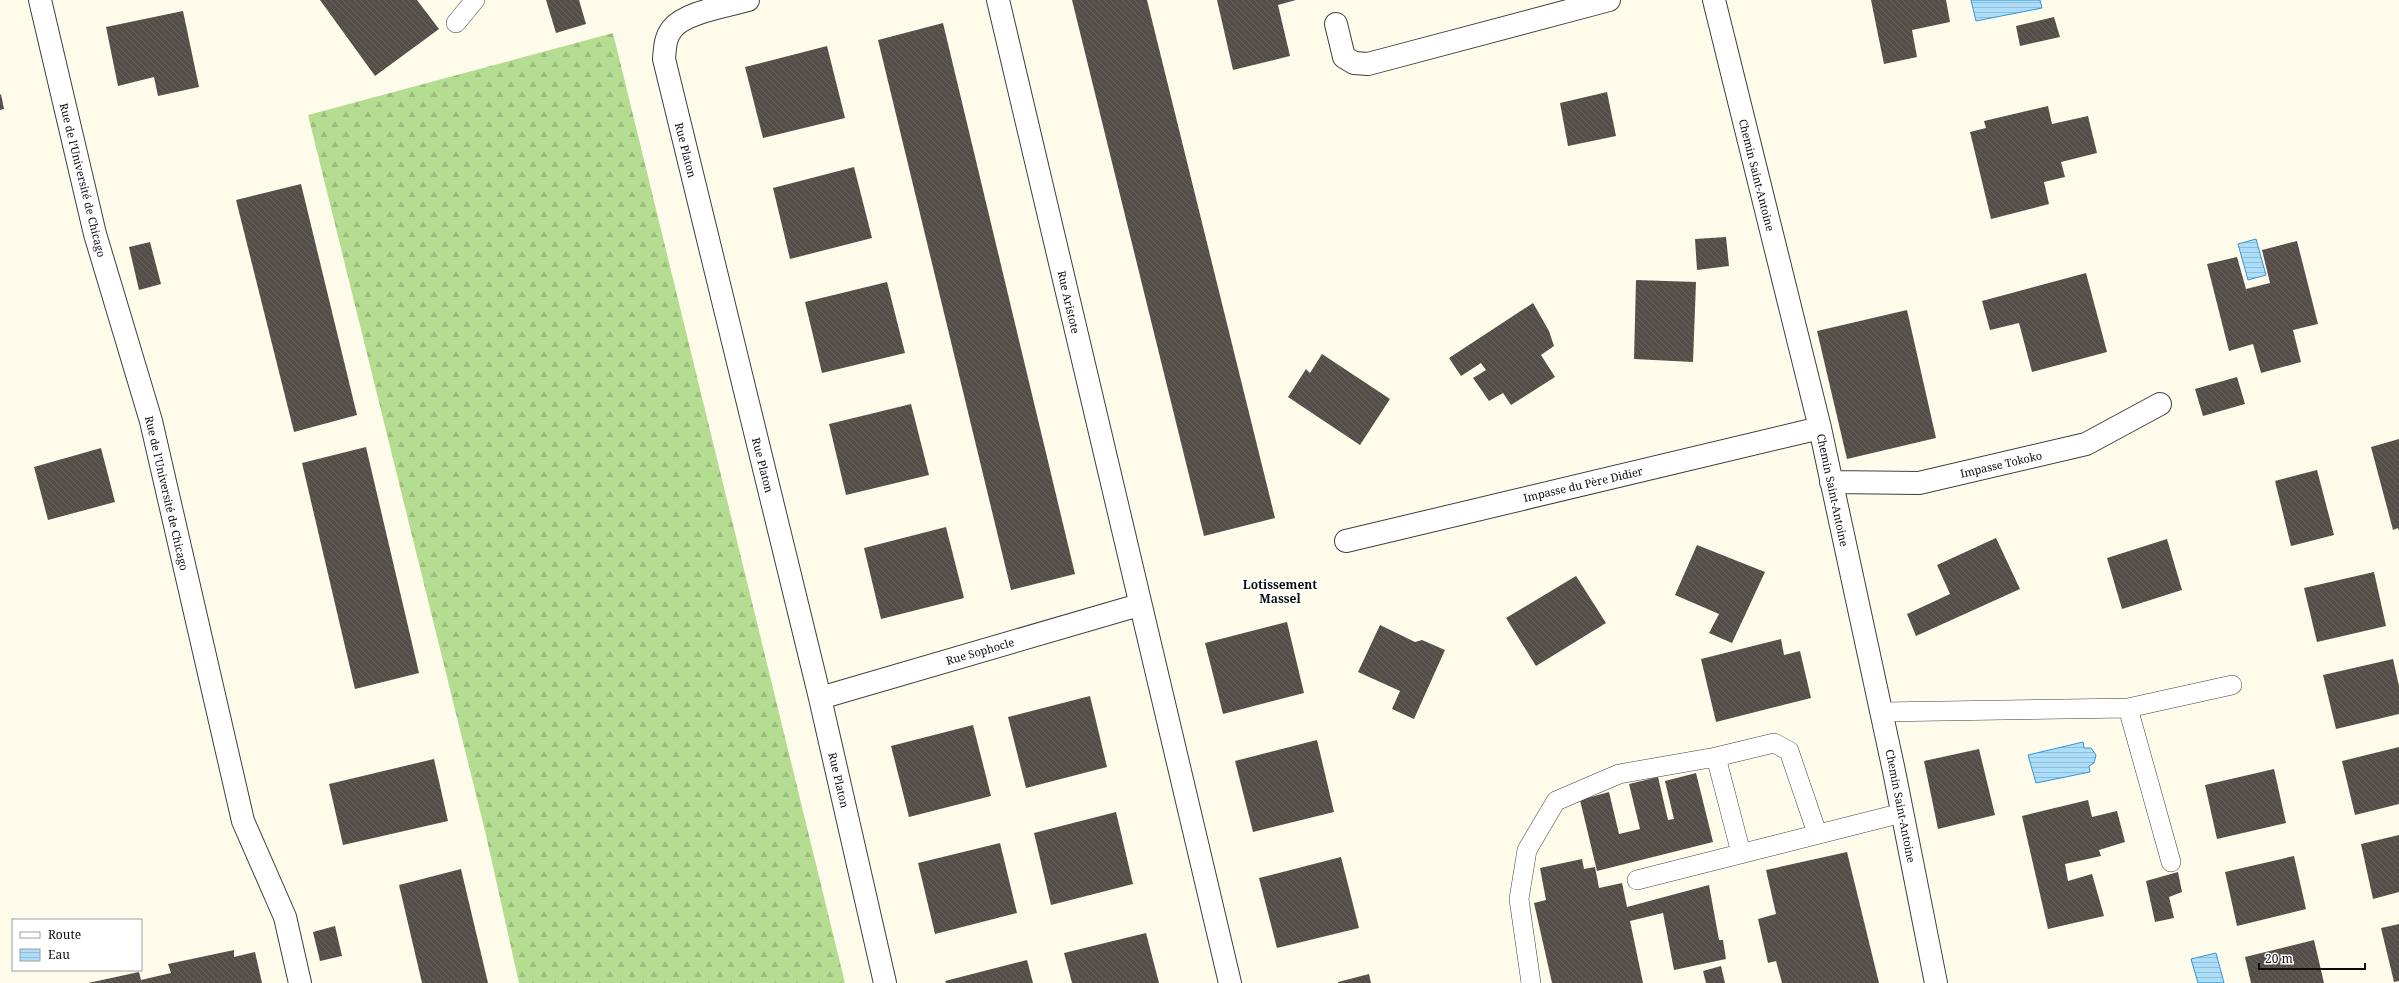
<svg xmlns="http://www.w3.org/2000/svg" width="2399" height="983" font-family="'Noto Serif',serif">
  <defs>
    <pattern id="forest-firs" width="22" height="20" patternUnits="userSpaceOnUse"><rect width="22" height="20" fill="#b5dd91"/><path d="M5 1l3.5 6h-7zM16 11l3.5 6h-7z" fill="#9abc7c"/></pattern>
    <pattern id="water-rules" width="6" height="5" patternUnits="userSpaceOnUse"><rect width="6" height="5" fill="#acdefa"/><path d="M0 2.5h6" fill="none" stroke="#93bdd5"/></pattern>
    <pattern id="building-back-hatch" width="6" height="6" patternUnits="userSpaceOnUse"><rect width="6" height="6" fill="#554d48"/><path d="M-1 5l2 2M0 0l6 6M5-1l2 2" fill="none" stroke="#68625e"/></pattern>
  </defs>
  <rect width="100%" height="100%" fill="#fffbeb"/>
  <path fill="url(#forest-firs)" d="M613 33 845 983H519L485 831 308 115Z"/>
  <path fill="url(#water-rules)" stroke="#2f96d5" d="M1971 0H2040L2042 8 1976 21Z
    M2256 239 2266 275 2248 280 2238 244Z
    M2083 742 2084 748H2091L2096 755 2094 763 2089 766 2090 772 2036 783 2028 755Z
    M2216 953 2224 983H2198L2191 959Z"/>
  <path fill="url(#building-back-hatch)" d="M320 0H417L439 29 375 76Z
    M546 0H579L586 24 556 33Z
    M1072 0H1147L1275 518 1204 536Z
    M1217 0H1296L1278 5 1290 56 1233 70Z
    M1871 0H1946L1950 22 1912 30 1917 57 1884 64Z
    M183 11 199 87 158 96 154 77 118 86 106 27Z
    M2054 17 2060 37 2020 46 2016 26Z
    M943 23 1075 574 1011 590 878 40Z
    M827 46 845 118 763 138 745 67Z
    M1607 92 1616 136 1568 146 1560 103Z
    M1 94 4 109 0 110V95Z
    M2048 106 2052 124 2088 116 2097 153 2061 162 2065 177 2044 182 2049 204 1991 219 1970 132 1986 128 1984 121Z
    M854 167 872 238 790 259 773 188Z
    M301 184 357 415 294 432 236 200Z
    M1726 237 1729 266 1697 270 1695 239Z
    M2297 241 2318 324 2293 330 2301 362 2261 373 2253 344 2229 351 2207 264 2237 257 2246 289 2270 283 2262 250Z
    M150 242 161 284 139 290 129 247Z
    M2086 273 2107 352 2032 372 2019 323 1990 330 1982 301Z
    M1636 280 1696 282 1693 362 1634 359Z
    M887 282 905 353 822 373 805 302Z
    M1533 303 1549 331 1554 346 1541 355 1555 377 1511 405 1503 393 1489 401 1473 378 1486 370 1481 363 1461 376 1449 358Z
    M1907 310 1936 438 1847 459 1817 331Z
    M1322 354 1390 399 1360 445 1288 397 1306 369 1310 373Z
    M2237 377 2245 404 2203 416 2195 389Z
    M911 404 929 475 846 495 829 424Z
    M2399 439V531L2398 528 2393 530 2371 447Z
    M366 447 419 673 355 689 302 463Z
    M101 448 115 502 48 520 34 467Z
    M2317 470 2334 535 2291 546 2275 481Z
    M946 527 964 598 881 619 864 548Z
    M1996 538 2020 589 1916 636 1907 614 1950 594 1937 565Z
    M2167 539 2182 590 2122 609 2107 558Z
    M1697 545 1765 572 1732 643 1709 633 1719 614 1675 595Z
    M2374 572 2386 626 2317 642 2304 588Z
    M1576 576 1606 623 1536 666 1506 618Z
    M1287 622 1304 693 1223 714 1205 643Z
    M1380 625 1415 642 1422 640 1445 650 1414 719 1392 709 1400 691 1358 672Z
    M1781 639 1784 655 1800 651 1811 698 1716 722 1701 659Z
    M2393 659 2399 686V714L2336 729 2323 675Z
    M1090 696 1107 767 1026 788 1008 717Z
    M973 725 991 796 909 817 891 746Z
    M1317 740 1334 812 1253 832 1235 761Z
    M2399 747V804L2355 815 2342 761Z
    M1979 749 1995 815 1938 829 1924 761Z
    M434 759 448 821 343 845 329 784Z
    M2274 769 2286 823 2217 839 2205 785Z
    M1696 773 1713 842 1597 871 1580 800 1609 792 1619 834 1640 829 1629 784 1658 777 1668 820 1674 819 1665 781Z
    M2088 800 2092 817 2117 811 2125 842 2099 850 2101 856 2065 864 2068 881 2092 874 2104 916 2048 929 2022 816Z
    M1116 812 1133 884 1051 905 1034 833Z
    M2399 835V892L2373 899 2361 844Z
    M1000 843 1017 913 935 934 918 863Z
    M1847 852 1879 983H1782L1776 961 1768 963 1758 919 1776 914 1766 870Z
    M2294 856 2306 909 2237 926 2225 872Z
    M1341 857 1359 928 1277 948 1259 878Z
    M1582 859 1584 869 1595 867 1599 888 1622 883 1627 907 1709 885 1719 940H1723L1726 959 1674 970 1663 913 1630 921 1643 983H1552L1534 903 1546 900 1540 868Z
    M461 869 488 983H422L399 885Z
    M2178 872 2182 892 2169 897 2174 918 2155 922 2146 881Z
    M2399 924V981L2394 982 2381 928Z
    M335 926 342 956 320 961 313 932Z
    M1146 933 1159 983H1072L1064 953Z
    M2314 940 2324 983H2251L2245 957Z
    M234 950V957L255 952 262 983H88L139 972 141 980 171 973 168 964Z
    M1027 960 1033 983H946L945 981Z
    M1721 966 1725 983H1706L1703 971Z
    M1369 974 1371 983H1338V982Z"/>
  <g fill="none" stroke-linecap="round" stroke-linejoin="round">
    <defs>
      <path id="service" d="M456 23 475 0
        M2128 708 2171 862
        M1882 712 2128 708 2232 685
        M1716 757 1741 853
        M1637 880 1902 813
        M1531 983 1519 899 1527 850 1556 801 1619 774 1716 757 1774 743 1789 751 1817 833"/>
      <path id="minor" d="M40 0 95 234 151 421 243 821 285 917 300 983
        M748 0C728 6 685 12 672 29 665 38 665 48 664 59L820 698 885 983
        M998 0 1230 983
        M1714 0 1820 428 1894 771 1936 983
        M1336 24 1344 57 1354 63 1368 64 1609 0
        M1831 482 1919 483 2086 444 2160 404
        M1346 541 1820 428
        M820 698 1139 605"/>
    </defs>
    <use href="#service" stroke="#3f3f3f" stroke-width="20"/>
    <use href="#minor" stroke="#3f3f3f" stroke-width="24"/>
    <use href="#service" stroke="#fff" stroke-width="19"/>
    <use href="#minor" stroke="#fff" stroke-width="22"/>
  </g>
  <g text-anchor="middle" dominant-baseline="central" stroke-width="4" stroke-linejoin="round" paint-order="stroke">
    <g font-size="11" fill="#0c0c0c" stroke="#fff">
      <text transform="translate(686 150) rotate(76)">Rue Platon</text>
      <text transform="translate(1757 175) rotate(76)">Chemin Saint-Antoine</text>
      <text transform="translate(83 180) rotate(76)">Rue de l’Université de Chicago</text>
      <text transform="translate(1069 302) rotate(77)">Rue Aristote</text>
      <text transform="translate(2001 464) rotate(-13)">Impasse Tokoko</text>
      <text transform="translate(763 465) rotate(76)">Rue Platon</text>
      <text transform="translate(1583 484) rotate(-13)">Impasse du Père Didier</text>
      <text transform="translate(1833 490) rotate(78)">Chemin Saint-Antoine</text>
      <text transform="translate(167 493) rotate(77)">Rue de l’Université de Chicago</text>
      <text transform="translate(980 651) rotate(-16)">Rue Sophocle</text>
      <text transform="translate(839 780) rotate(77)">Rue Platon</text>
      <text transform="translate(1901 806) rotate(79)">Chemin Saint-Antoine</text>
    </g>
    <g font-size="12" font-weight="bold" fill="#0c0c0c" stroke="#fff">
      <text x="1280" y="584">Lotissement<tspan x="1280" dy="14">Massel</tspan></text>
    </g>
  </g>
  <rect x="12" y="919" width="130" height="52" fill="#ffffff" stroke="#9e9e9e"/>
  <rect x="20" y="932" width="20" height="6" fill="#ffffff" stroke="#9e9e9e"/>
  <text x="48" y="939" font-size="12" fill="#0c0c0c">Route</text>
  <rect x="20" y="949" width="20" height="12" fill="url(#water-rules)" stroke="#9e9e9e"/>
  <text x="48" y="959" font-size="12" fill="#0c0c0c">Eau</text>
  <path d="M2259 963v6h106v-6" fill="none" stroke="#0c0c0c" stroke-width="2"/>
  <text x="2265" y="963" font-size="12" fill="#0c0c0c" stroke="#ffffff" stroke-width="3" paint-order="stroke">20 m</text>
</svg>
